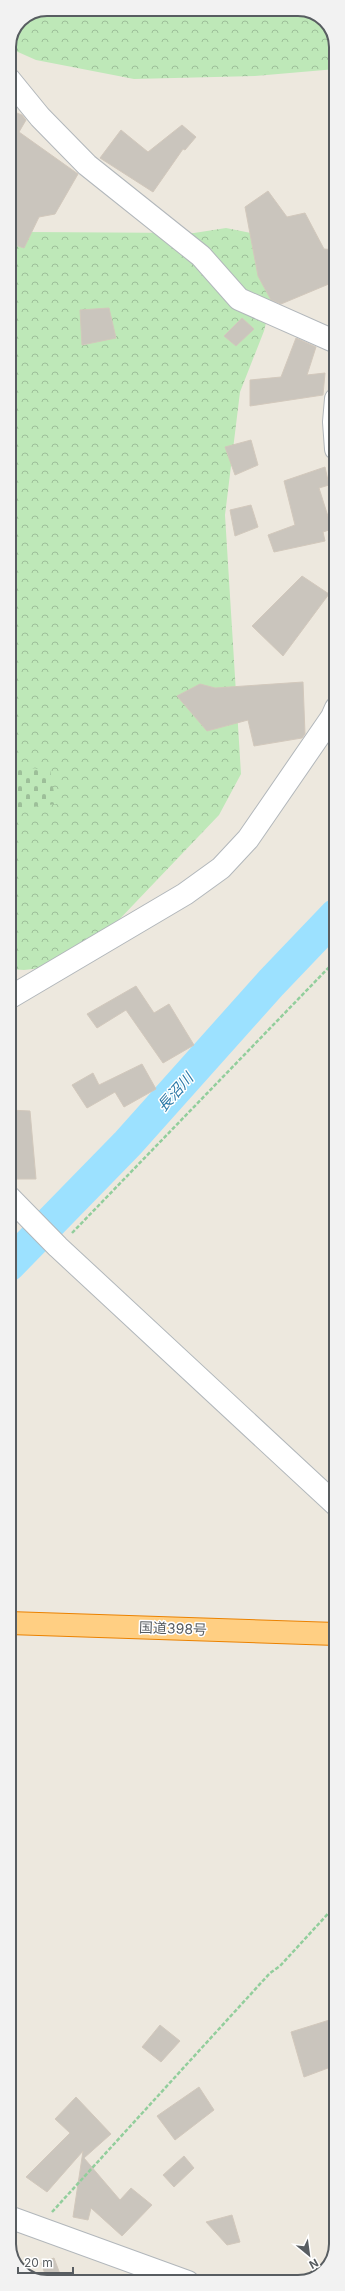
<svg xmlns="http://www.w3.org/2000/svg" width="345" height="2291" font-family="Inter,'Noto Sans JP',sans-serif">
  <defs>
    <pattern id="forest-crowns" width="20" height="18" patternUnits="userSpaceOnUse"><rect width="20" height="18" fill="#bee8b8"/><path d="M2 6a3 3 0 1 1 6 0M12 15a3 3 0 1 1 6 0" fill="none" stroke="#9dbf99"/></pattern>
    <pattern id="cemetery-stones" width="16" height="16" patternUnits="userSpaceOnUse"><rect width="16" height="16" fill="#bee8b8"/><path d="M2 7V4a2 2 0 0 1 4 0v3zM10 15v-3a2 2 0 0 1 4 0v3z" fill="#9dbf99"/></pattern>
  </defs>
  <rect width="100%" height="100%" fill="#ede8de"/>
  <path fill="url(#forest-crowns)" d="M47 9H302L325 20 336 43V69L255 76 134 79 36 60 9 48 20 20Z
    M226 228 251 233 273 295 264 331 240 392 225 515 241 774 219 815 92 948 60 966 24 970 9 969V230L28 232 194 233Z"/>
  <path fill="url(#cemetery-stones)" d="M9 766 50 770 56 804 9 810Z"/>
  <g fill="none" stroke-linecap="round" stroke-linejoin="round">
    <path stroke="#9ce1ff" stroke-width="33" d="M9 1265 128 1143 271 983 336 915"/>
  </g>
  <path fill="#cac5bd" stroke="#d2c8bc" d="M9 110 22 115 26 120 19 132 78 174 55 214 39 217 24 248 9 243Z
    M182 125 196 137 185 150 183 149 153 192 100 158 121 130 148 152Z
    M268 191 287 217 305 213 324 249 336 250V281L281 304 271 300 258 276 245 207Z
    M109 308 116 338 82 345 80 310Z
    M242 318 254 329 236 346 224 336Z
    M296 338 316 347 307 375 325 373 323 395 250 406V380L281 377Z
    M251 440 258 465 235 475 225 447Z
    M325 467 329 485 319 488 332 529 323 532 325 541 274 552 268 535 295 525 284 481Z
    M251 505 258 527 235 536 230 510Z
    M302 576 329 594 283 656 252 626Z
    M303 682 305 734 302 738 254 746 248 720 207 731 177 696 200 684 215 688Z
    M136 986 154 1013 169 1004 194 1045 163 1063 126 1010 97 1028 87 1014Z
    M142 1064 156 1089 124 1107 115 1092 87 1108 72 1085 93 1073 99 1085Z
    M9 1110 30 1111 36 1179H9Z
    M336 2018V2065L304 2077 291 2032Z
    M160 2025 180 2041 161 2062 142 2047Z
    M199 2087 214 2110 175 2140 157 2116Z
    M76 2097 111 2134 84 2158 120 2200 131 2188 152 2205 122 2236 91 2208 88 2220 73 2217 83 2151 47 2192 26 2177 70 2133 55 2119Z
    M184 2156 194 2168 174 2187 163 2175Z
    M232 2215 240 2242 227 2245 206 2222Z
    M54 2258 63 2282H48L41 2263Z"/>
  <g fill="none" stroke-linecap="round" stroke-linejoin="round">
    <defs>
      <path id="minor" d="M9 79 40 117 87 165 201 256 239 299 336 342
        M336 399 334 422 336 449
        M9 998 185 894 221 868 248 839 332 717 336 708
        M9 1197 58 1247 336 1505
        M9 2217 188 2282"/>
      <path id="highway" d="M9 1623 336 1634"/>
    </defs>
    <use href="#minor" stroke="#b2b7bb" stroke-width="24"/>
    <use href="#highway" stroke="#eb8200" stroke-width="24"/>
    <path stroke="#92ce9c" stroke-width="2.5" stroke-dasharray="4 2" stroke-linecap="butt" d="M72 1233 336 960
      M52 2212 270 1973 280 1966 336 1905"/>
    <use href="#minor" stroke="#fff" stroke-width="22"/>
    <use href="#highway" stroke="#ffcf83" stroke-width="22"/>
  </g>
  <g text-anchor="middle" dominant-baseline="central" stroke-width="3" stroke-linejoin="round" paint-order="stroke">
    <g font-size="14" fill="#585d61" stroke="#fff">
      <text transform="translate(173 1628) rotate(2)">国道398号</text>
    </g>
    <g font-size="15" font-style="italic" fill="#2d79a7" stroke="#fff">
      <text transform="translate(175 1092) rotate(-48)">長沼川</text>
    </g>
  </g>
  <path d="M0 0H345V2291H0ZM47 16H298A31 31 0 0 1 329 47V2244A31 31 0 0 1 298 2275H47A31 31 0 0 1 16 2244V47A31 31 0 0 1 47 16Z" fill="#f2f2f2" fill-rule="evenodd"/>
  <path fill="none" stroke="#585d61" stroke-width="2" d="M47 16H298A31 31 0 0 1 329 47V2244A31 31 0 0 1 298 2275H47A31 31 0 0 1 16 2244V47A31 31 0 0 1 47 16Z"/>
  <g transform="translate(309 2255) rotate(151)" stroke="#ffffff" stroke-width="3" paint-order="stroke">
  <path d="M0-3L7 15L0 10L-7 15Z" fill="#585d61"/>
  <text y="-6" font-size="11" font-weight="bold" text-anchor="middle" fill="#585d61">N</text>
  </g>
  <path d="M18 2267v6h55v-6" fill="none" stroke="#585d61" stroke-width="2"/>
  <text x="24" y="2267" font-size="12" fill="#585d61" stroke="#ffffff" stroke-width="3" paint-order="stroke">20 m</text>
</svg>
